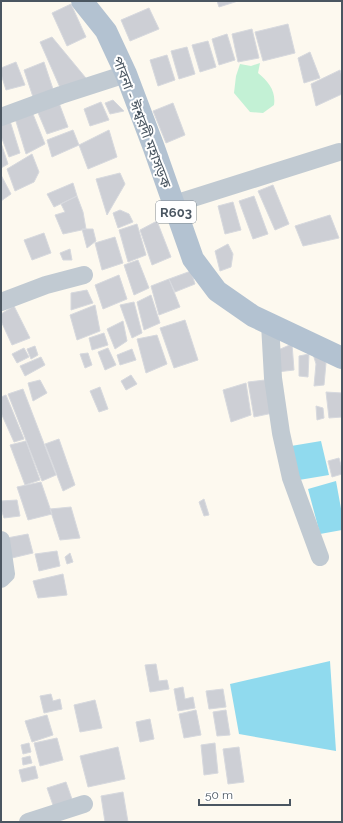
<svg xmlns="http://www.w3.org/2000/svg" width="343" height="823" font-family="Raleway,'Noto Sans Bengali',sans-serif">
  <rect width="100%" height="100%" fill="#f5f3f3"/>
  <path fill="#fdf9ef" d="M1 1H342V822H1Z"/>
  <path fill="#c3f1d5" d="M260 63 258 73C269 82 276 91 274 105L263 113 250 112 234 93 236 76 240 64 251 66Z"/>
  <path fill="#90daee" d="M321 441 329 475 299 480 291 446Z
    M336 481 342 514V530L320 534 308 489Z
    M330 661 336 751 239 734 230 684Z"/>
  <path fill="#cdcfd5" stroke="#d7d9de" d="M217 1H238L219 7Z
    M71 4 86 37 67 46 52 13Z
    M149 8 159 29 130 41 121 20Z
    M288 24 295 53 263 61 255 32Z
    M252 29 259 58 238 62 232 34Z
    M227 34 235 60 219 65 212 39Z
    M52 37 90 83 62 92 40 42Z
    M208 41 216 67 200 72 192 45Z
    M187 47 195 74 179 79 171 51Z
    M310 52 320 78 304 83 298 58Z
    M167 55 175 80 158 86 150 60Z
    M16 62 25 85 6 90 1 74V68Z
    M44 62 55 95 34 100 24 70Z
    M340 70 342 76V94L316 106 311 84Z
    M113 100 124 111 110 114 105 103Z
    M101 102 109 120 90 126 84 109Z
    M59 103 68 127 47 134 36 108Z
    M173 103 185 135 166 143 153 111Z
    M31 109 45 144 26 154 14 115Z
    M10 121 20 153 9 157 1 136V122Z
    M73 130 79 145 52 157 47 140Z
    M109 130 117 157 88 169 79 145Z
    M1 143 8 164 1 168Z
    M32 154 39 172 34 182 15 191 7 169Z
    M120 173 125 184 107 215 96 179Z
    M1 175 11 194 1 201Z
    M73 183 77 196 54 207 47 194Z
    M273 185 289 224 275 230 258 191Z
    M77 196 83 212 86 229 63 234 55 215 65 212 61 204Z
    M254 196 268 234 253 239 239 201Z
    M233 202 241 230 225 234 218 206Z
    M120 210 129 214 133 222 118 228 113 213Z
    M330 215 339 238 303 246 295 226Z
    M157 221 171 257 152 265 140 230Z
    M137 224 146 255 128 262 119 230Z
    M82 229H93L96 241 87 248Z
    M44 233 51 253 32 260 24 240Z
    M115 237 123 263 102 270 95 243Z
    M228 244 233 254 231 267 220 271 215 251Z
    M70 249 72 260H63L60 253Z
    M138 260 149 288 134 295 124 265Z
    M191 271 195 284 175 292 169 279Z
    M119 275 127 299 103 309 95 285Z
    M169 279 180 307 159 315 151 286Z
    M87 290 93 303 71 310V293Z
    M151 295 160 323 144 330 137 302Z
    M134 302 142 333 132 338 120 305Z
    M95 305 100 331 77 340 70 315Z
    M14 306 30 338 12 345 1 321V314Z
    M185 320 198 360 174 368 160 328Z
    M123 321 127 341 115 349 107 329Z
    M104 333 108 345 92 350 89 338Z
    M157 335 167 364 146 373 137 339Z
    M292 344 294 370 277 372 278 350Z
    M35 346 38 355 31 359 27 349Z
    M24 348 29 357 17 363 12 354Z
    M108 348 116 365 105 370 98 352Z
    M132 349 136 360 120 365 117 355Z
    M318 350 326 363 324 385 314 386 316 364 313 354Z
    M88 353 92 365 85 368 80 354Z
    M309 354 308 377 299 376V356Z
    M41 357 45 365 25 376 20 366Z
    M131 375 137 384 126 390 121 381Z
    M40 380 47 393 33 401 28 383Z
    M265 380 273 413 254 417 248 382Z
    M246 383 251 415 231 422 223 390Z
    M100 387 108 409 99 412 90 391Z
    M23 389 56 475 42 481 8 394Z
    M326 392 342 393V417L329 418Z
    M6 395 24 439 14 442 1 413V397Z
    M316 406 323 408 324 418 317 420Z
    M59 439 75 485 63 491 45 444Z
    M26 441 40 480 25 485 10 445Z
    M339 458 342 469V474L332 477 328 461Z
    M41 482 52 514 28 520 17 487Z
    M204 499 209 515 204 516 199 502Z
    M17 500 20 516 4 518 1 509V501Z
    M71 507 80 538 60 540 50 509Z
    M28 534 33 553 12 558 7 538Z
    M57 551 60 566 39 571 35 554Z
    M70 553 73 562 67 564 65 557Z
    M63 574 67 595 38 598 33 581Z
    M156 664 159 681 167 680 169 689 150 692 145 665Z
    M183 687 185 699 193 697 195 708 178 711 174 689Z
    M223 689 226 707 209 709 206 691Z
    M51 694 53 701 60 699 62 709 44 713 40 696Z
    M95 700 102 728 80 732 74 705Z
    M196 710 201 735 184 738 179 714Z
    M226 710 230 735 217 736 213 712Z
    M47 715 53 735 32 742 25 721Z
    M150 719 154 739 140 742 136 722Z
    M57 738 63 760 40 766 34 743Z
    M29 743 31 752 23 754 21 745Z
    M215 743 218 773 204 775 201 745Z
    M118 747 125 779 88 787 80 756Z
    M239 747 244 782 228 784 223 749Z
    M30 756 32 763 23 765 22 758Z
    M35 766 38 778 22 782 19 770Z
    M66 782 73 802 54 808 47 788Z
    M123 792 128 822H105L101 796Z"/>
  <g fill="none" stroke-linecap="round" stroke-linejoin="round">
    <path stroke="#c1cad2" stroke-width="18" d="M1 117 61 95 126 74
      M174 204 339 152
      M1 302 46 285 84 275
      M270 324 273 378 281 433 291 478 320 557
      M1 540 6 574 1 579
      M28 822 84 804"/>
    <path stroke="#b3c2d1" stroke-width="22" d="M82 1 106 31 126 74 154 148 193 259 217 291 253 316 342 358"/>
  </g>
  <g text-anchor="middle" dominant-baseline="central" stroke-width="4" stroke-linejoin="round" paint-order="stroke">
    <rect fill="#fff" stroke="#808990" stroke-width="1" x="156" y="201" width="40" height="22" rx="3"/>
    <g font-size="13" font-weight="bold" fill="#4a5661">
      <text x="176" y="212">R603</text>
    </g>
    <g font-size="14" fill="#4a5661" stroke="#fff">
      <text transform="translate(142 122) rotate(69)">পাবনা - ঈশ্বরদী মহাসড়ক</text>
    </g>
  </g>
  <rect width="343" height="823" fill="none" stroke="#4a5661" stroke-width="4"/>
  <path d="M199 799v6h91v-6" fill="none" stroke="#4a5661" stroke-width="2"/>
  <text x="205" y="799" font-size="12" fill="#4a5661" stroke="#ffffff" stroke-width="3" paint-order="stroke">50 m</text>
</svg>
